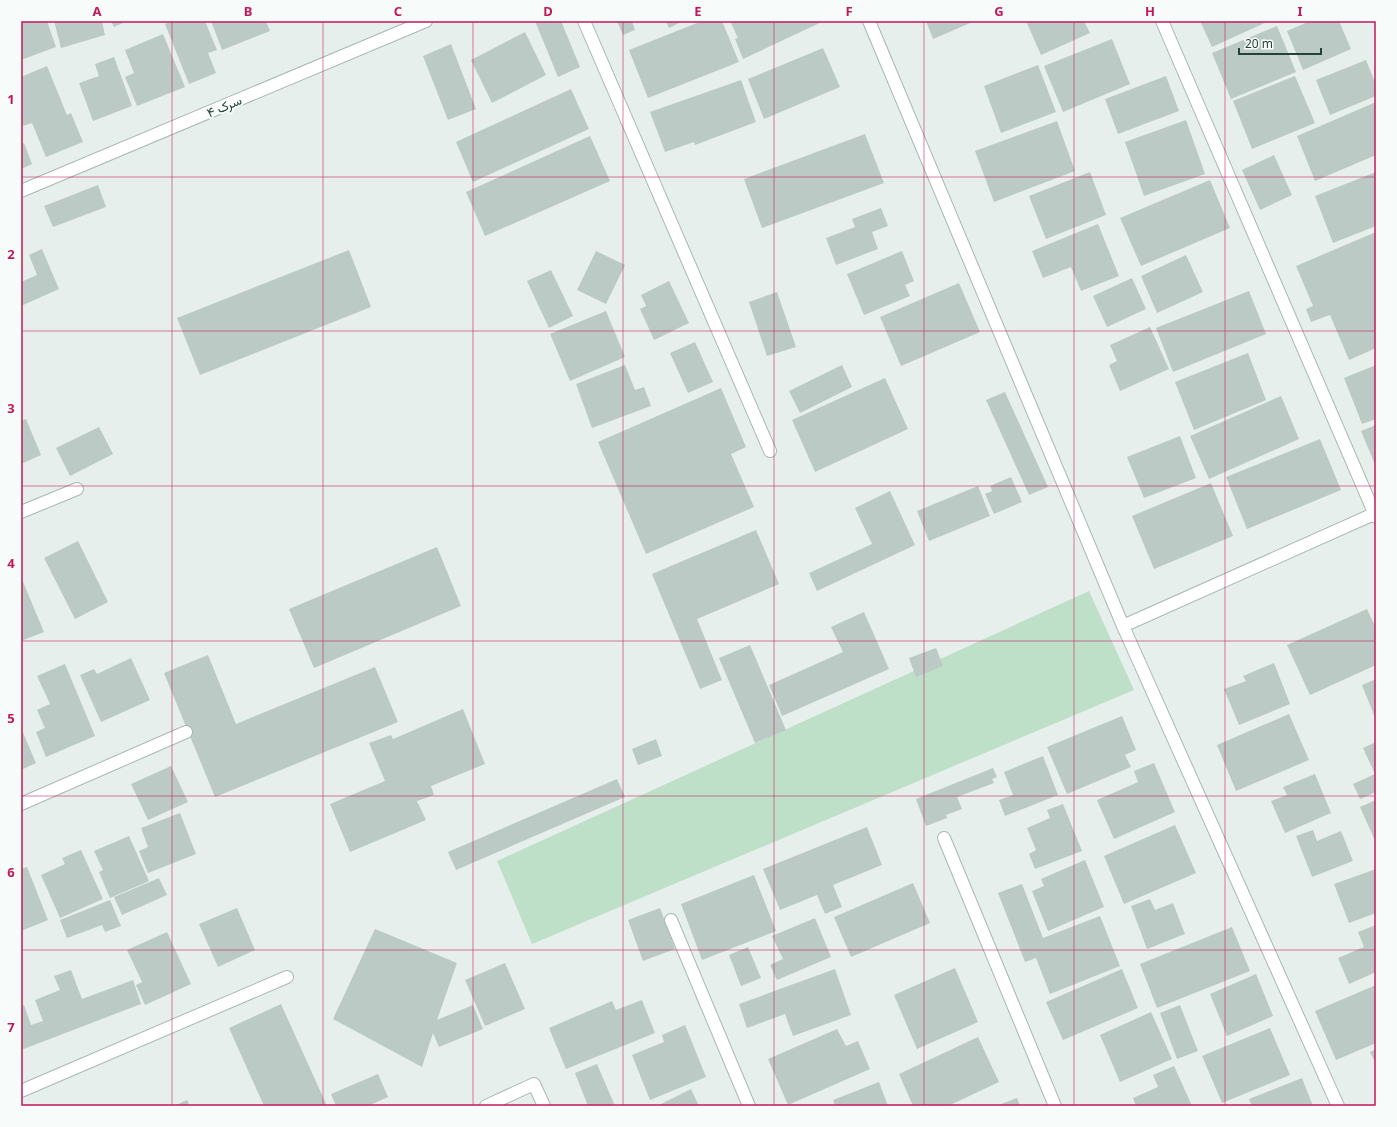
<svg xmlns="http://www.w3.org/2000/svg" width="1397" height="1127" font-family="'Noto Sans',Vazirmatn,sans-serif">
  <rect width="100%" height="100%" fill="#e6efeb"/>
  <path fill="#bfe0c8" d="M1089 591 1134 690 532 944 497 861Z"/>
  <path fill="#bbcac4" d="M21 21H47L56 47 21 60Z
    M54 21H102L105 35 61 48Z
    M111 21H127L114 27Z
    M172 21H205L217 50 208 53 216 73 189 84 165 24Z
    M211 21H266L270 31 222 50Z
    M535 21H561L580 67 558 77Z
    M617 21H632L635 30 623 35Z
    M666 21H683L669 28Z
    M702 21H722L739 62 648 98 629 50Z
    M730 21H824L743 59 735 39 738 38Z
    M926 21H975L933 39Z
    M1026 21H1084L1090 33 1041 55Z
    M1200 21H1269L1212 47Z
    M1310 21H1339L1351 49 1303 70 1287 31Z
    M1277 26 1296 72 1231 99 1212 53Z
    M525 32 546 75 492 103 471 60Z
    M163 34 185 87 137 106 125 77 134 73 125 50Z
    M1112 39 1130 84 1063 112 1044 66Z
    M451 44 476 109 448 120 423 56Z
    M823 48 840 87 764 119 748 79Z
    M114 57 132 106 93 121 79 83 99 76 95 64Z
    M1366 60 1376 85V96L1330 115 1316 80Z
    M1038 65 1056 112 1001 133 984 86Z
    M47 66 67 115 71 113 83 142 46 157 32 123 23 126 21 121V77Z
    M1166 76 1179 111 1118 134 1105 99Z
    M1295 76 1315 123 1252 149 1233 101Z
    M741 80 756 122 695 145 694 142 665 152 650 112Z
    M571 89 589 129 473 182 456 142Z
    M1376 102V155L1315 181 1297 136Z
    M1186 120 1205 174 1144 196 1125 142Z
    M1057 121 1075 171 994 202 975 151Z
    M865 134 884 183 762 228 744 179Z
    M590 136 610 181 485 236 466 192Z
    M24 143 32 164 21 169V144Z
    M1274 155 1292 195 1260 210 1242 170Z
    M1090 172 1106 215 1046 239 1029 196Z
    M1376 172V226L1333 243 1315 196Z
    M1210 180 1230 228 1141 266 1120 218Z
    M98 185 106 207 53 227 44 206Z
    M881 208 888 226 872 232 878 249 836 265 826 238 855 227 852 219Z
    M1098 224 1119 276 1081 291 1071 267 1043 278 1032 251Z
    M1376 232V348L1349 360 1330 315 1311 322 1306 309 1313 306 1296 266Z
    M42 249 59 289 21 306V282L37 275 29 255Z
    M349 250 371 307 200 375 177 318Z
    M596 251 625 265 606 304 577 290Z
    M902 251 914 281 905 285 910 296 864 315 847 274Z
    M1186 255 1203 292 1157 313 1141 276Z
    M551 270 573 316 549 328 527 281Z
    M1132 278 1146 309 1107 327 1093 296Z
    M669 281 689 323 654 340 640 309 646 306 641 295Z
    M959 283 980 332 901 366 880 317Z
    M1249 291 1266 334 1173 372 1156 328Z
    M777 292 796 347 767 356 749 302Z
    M606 311 625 357 570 381 550 334Z
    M1150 327 1169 369 1120 391 1109 365 1117 361 1110 345Z
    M695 342 713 382 688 393 670 353Z
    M1248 353 1266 400 1194 430 1175 382Z
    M625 365 635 390 644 387 651 406 592 428 576 384Z
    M842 365 852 387 800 413 789 391Z
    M1376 365V419L1362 424 1344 378Z
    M885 378 908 429 815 472 792 420Z
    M721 388 746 447 731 454 754 507 646 554 598 442Z
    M1005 392 1048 487 1029 495 986 400Z
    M1281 396 1299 439 1209 479 1190 436Z
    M26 419 41 455 21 464V421Z
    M1376 425V467L1361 431Z
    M99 427 113 454 70 476 56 448Z
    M1180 436 1196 478 1144 498 1127 457Z
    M1320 439 1341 490 1247 529 1226 477Z
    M1011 477 1022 502 994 514 985 494 992 491 990 486Z
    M1211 483 1233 536 1154 569 1132 516Z
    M978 486 990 516 929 541 917 511Z
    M890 491 915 545 817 591 809 573 872 544 855 508Z
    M756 530 779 584 697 619 722 680 700 689 652 574Z
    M78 541 108 602 75 619 44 558Z
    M437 547 461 606 314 668 289 609Z
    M21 577 44 632 21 641Z
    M1367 609 1376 628V665L1310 695 1287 645Z
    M864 612 889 669 782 716 769 685 843 652 831 627Z
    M750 645 786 730 755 743 719 658Z
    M936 648 943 666 916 677 909 658Z
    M208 655 236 724 375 667 398 722 215 797 164 673Z
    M131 658 150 700 101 722 80 675 94 669 97 674Z
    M1274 663 1290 704 1239 725 1224 689 1246 681 1243 676Z
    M65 664 95 736 46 757 36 732 45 728 37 710 50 704 37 676Z
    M1376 679V720L1362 685Z
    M463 709 485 764 431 786 434 795 417 801 426 820 350 852 330 804 385 781 369 743 391 735 393 739Z
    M1289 714 1309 760 1236 791 1217 745Z
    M1122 716 1136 750 1125 755 1131 767 1067 794 1047 747Z
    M21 728 36 763 21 770Z
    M656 739 662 756 638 765 632 749Z
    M1376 742V792L1360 799 1353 784 1375 774 1363 748Z
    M1043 756 1058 795 1005 816 999 800 1013 795 1004 772Z
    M1154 763 1175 812 1114 839 1097 800 1138 782 1134 771Z
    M171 766 188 802 148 820 131 784Z
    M993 768 997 777 992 779 994 783 957 797 962 809 946 815 947 818 926 826 916 799Z
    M1315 774 1331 813 1285 833 1271 801 1287 795 1283 787Z
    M617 779 625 797 456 870 448 852Z
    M1376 800V843L1360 807Z
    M1063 804 1082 851 1035 869 1029 854 1036 850 1027 828 1050 818 1047 810Z
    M180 813 196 854 148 873 139 851 148 847 141 828Z
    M1175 825 1196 873 1124 904 1104 856Z
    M867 827 882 865 833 885 842 907 825 914 817 895 780 910 763 869Z
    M1313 830 1317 841 1341 831 1353 861 1312 877 1296 836Z
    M129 836 149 881 110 898 99 872 103 870 94 851Z
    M81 850 103 899 60 918 41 875 65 864 62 858Z
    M1085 860 1104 907 1048 931 1032 891 1044 886 1041 879Z
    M27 867 48 920 21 931V869Z
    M1376 869V913L1349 923 1334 884Z
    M754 875 776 931 702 960 681 904Z
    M159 878 167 895 122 915 114 897Z
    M913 883 930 923 851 957 834 917Z
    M1022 884 1043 938 1100 916 1120 966 1050 994 1036 958 1025 962 998 893Z
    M1150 899 1155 910 1173 903 1185 934 1147 949 1131 906Z
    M110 900 121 926 105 932 102 925 67 938 60 920Z
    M237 908 255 950 218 967 199 924Z
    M660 908 675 949 643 961 628 920Z
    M815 918 831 957 777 980 770 965 783 959 772 936Z
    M1376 925V972L1349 984 1338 958 1364 947 1358 932Z
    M1232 927 1250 971 1157 1008 1140 964Z
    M375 929 457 963 437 1020 473 1005 483 1029 439 1047 433 1033 422 1067 333 1019Z
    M167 932 191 984 145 1005 136 985 142 982 127 950Z
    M748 947 761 978 741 986 729 955Z
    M505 963 525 1009 485 1026 465 980Z
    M955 968 978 1022 917 1049 894 995Z
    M835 969 851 1015 793 1036 785 1014 747 1028 739 1004Z
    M1122 969 1138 1008 1063 1040 1046 1002Z
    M71 970 82 999 133 980 141 1004 21 1050V1006L24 1005 31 1025 43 1021 35 1000 60 990 54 976Z
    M1256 974 1273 1016 1227 1036 1210 994Z
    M1376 985V1043L1336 1060 1315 1011Z
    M642 1000 655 1033 566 1069 549 1028 612 1001 616 1010Z
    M281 1004 327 1106H264L229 1028Z
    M1180 1005 1198 1051 1177 1059 1160 1013Z
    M1151 1012 1172 1059 1120 1082 1100 1035Z
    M685 1025 706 1077 650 1100 632 1055 664 1042 662 1035Z
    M1270 1028 1290 1075 1222 1103 1202 1056Z
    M837 1029 846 1046 858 1041 870 1069 788 1105 768 1059Z
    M978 1037 999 1082 948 1106H913L899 1074Z
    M1376 1049V1064L1370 1052Z
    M597 1064 615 1106H588L575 1073Z
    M1174 1066 1192 1106H1136L1133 1098 1158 1087 1153 1075Z
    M378 1074 388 1097 368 1106H336L331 1094Z
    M1302 1078 1313 1106H1252L1249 1099Z
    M879 1082 888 1106H835L833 1100Z
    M691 1089 699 1106H657Z
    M1017 1098 1020 1106H996Z
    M187 1100 190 1106H174Z"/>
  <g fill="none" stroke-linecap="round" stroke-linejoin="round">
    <defs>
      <path id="street" d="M584 21 770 451
        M869 21 1123 626 1338 1106
        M1162 21 1376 517
        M21 191 426 21
        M21 512 77 489
        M1123 626 1376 513
        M21 804 186 732
        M944 838 1055 1106
        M671 920 749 1106
        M21 1091 287 977
        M486 1106 534 1084 544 1106"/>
    </defs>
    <use href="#street" stroke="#a8b8b2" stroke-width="14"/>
    <use href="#street" stroke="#fff" stroke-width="12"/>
  </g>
  <path fill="none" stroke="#c2185b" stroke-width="1" stroke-opacity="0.55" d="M172 21V1106M323 21V1106M473 21V1106M623 21V1106M774 21V1106M924 21V1106M1074 21V1106M1225 21V1106M21 177H1376M21 331H1376M21 486H1376M21 641H1376M21 796H1376M21 950H1376"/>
  <g text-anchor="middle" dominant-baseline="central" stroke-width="4" stroke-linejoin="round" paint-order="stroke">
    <g font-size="13" fill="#24423a" stroke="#f7fbf9">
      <text transform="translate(224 106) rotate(-23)">سرک ۴</text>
    </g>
  </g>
  <rect width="1397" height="1127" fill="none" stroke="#f7fbf9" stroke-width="44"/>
  <path d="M1239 48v6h82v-6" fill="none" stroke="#24423a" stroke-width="2"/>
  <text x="1245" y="48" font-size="12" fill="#24423a" stroke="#f7fbf9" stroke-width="3" paint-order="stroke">20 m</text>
  <rect x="22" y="22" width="1353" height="1083" fill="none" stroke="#c2185b" stroke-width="1.5"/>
  <g font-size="13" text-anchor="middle" font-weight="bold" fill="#c2185b">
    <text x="97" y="16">A</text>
    <text x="248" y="16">B</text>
    <text x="398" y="16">C</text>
    <text x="548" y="16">D</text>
    <text x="698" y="16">E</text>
    <text x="849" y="16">F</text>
    <text x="999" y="16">G</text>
    <text x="1150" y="16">H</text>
    <text x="1300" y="16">I</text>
    <text x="11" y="104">1</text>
    <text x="11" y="259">2</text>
    <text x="11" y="413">3</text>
    <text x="11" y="568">4</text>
    <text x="11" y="723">5</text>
    <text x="11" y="877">6</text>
    <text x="11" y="1032">7</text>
  </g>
</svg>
